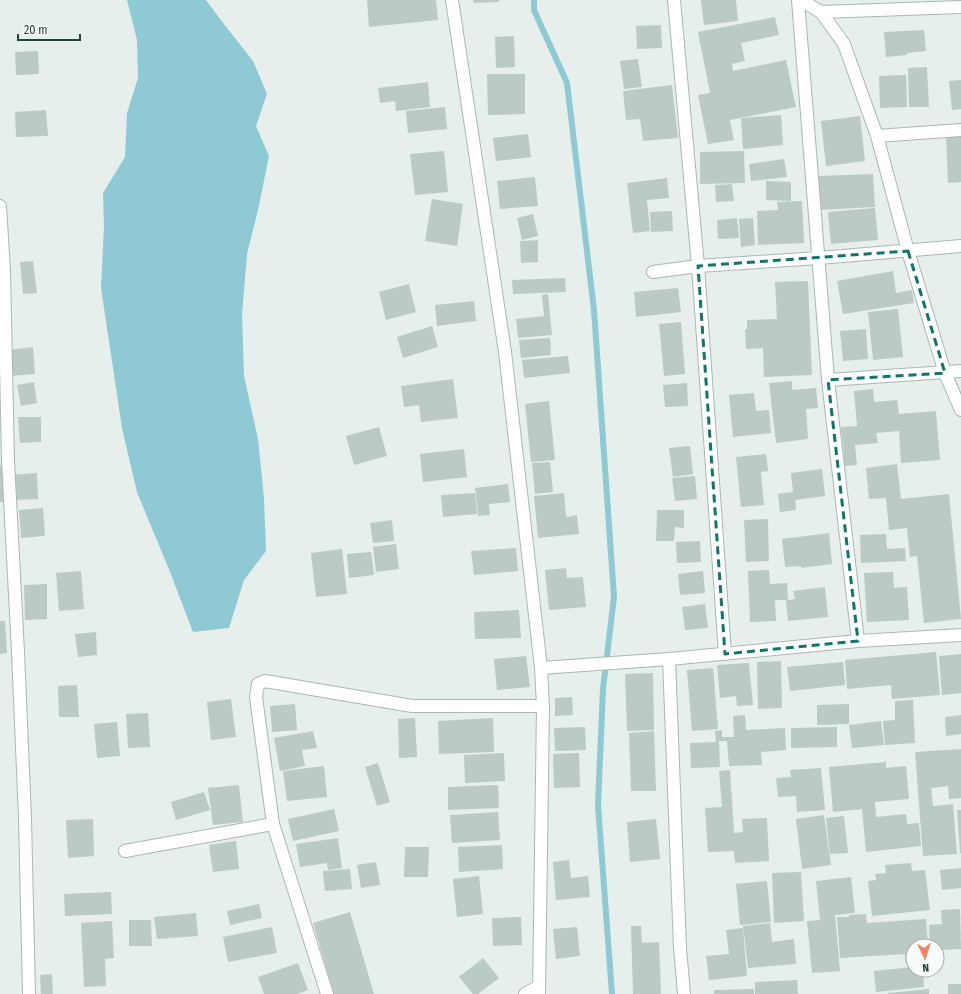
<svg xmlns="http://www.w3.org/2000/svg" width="961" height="994" font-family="'Fira Sans Condensed',sans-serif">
  <rect width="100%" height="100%" fill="#e6efeb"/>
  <path fill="#8ec9d4" d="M127 0H206L220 19 253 61 267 94 256 126 269 156 258 210 247 254 242 314 244 376 258 439 264 498 266 551 244 580 229 628 193 632 170 572 137 492 122 428 101 288 104 226 103 193 125 157 127 113 138 78 137 40Z"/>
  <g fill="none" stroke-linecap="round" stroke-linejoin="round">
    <path stroke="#8ec9d4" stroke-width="6" d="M534 0V10L567 83 594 310 614 597 603 689 598 805 612 994"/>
  </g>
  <path fill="#bbcac4" d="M367 0H436L438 20 369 27Z
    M473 0H499V2L474 3Z
    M701 0H736L738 21 704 25Z
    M775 17 779 35 741 43 745 61 732 64 733 71 786 60 796 107 730 120 734 140 708 144 698 95 710 93 698 32Z
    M661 25 662 48 637 49 636 26Z
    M924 30 926 51 907 53V55L886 57 884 32Z
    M514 36 515 67 496 68 495 37Z
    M38 51 39 74 16 75 15 52Z
    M638 59 642 87 624 89 620 61Z
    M927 67 929 107H909L908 68Z
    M487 74H525V114L488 115Z
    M906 75 907 107 880 108 879 76Z
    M961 80V109L952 110 949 81Z
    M428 82 430 107 396 111 395 101 380 103 378 88Z
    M672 85 678 138 643 141 640 119 626 120 623 91Z
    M445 107 447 129 408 133 406 111Z
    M46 110 48 136 16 137 15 112Z
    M781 115 783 145 743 149 741 118Z
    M860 116 865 161 826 166 821 121Z
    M528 134 531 157 496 161 493 138Z
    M961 135V182L948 183 946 136Z
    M444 151 448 192 415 195 410 154Z
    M744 151 745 183 700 184V152Z
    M784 159 787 177 751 181 749 164Z
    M873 174 875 207 820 210 818 176Z
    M535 177 538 206 500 209 497 181Z
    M667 178 669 198 647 200 650 231 633 233 627 183Z
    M766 181 791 182V201L766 200Z
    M732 184 734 201 716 202 715 185Z
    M432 199 463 204 457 246 425 241Z
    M802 201 804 243 758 245 757 211 778 210 777 202Z
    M875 208 878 240 831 244 828 212Z
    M672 211 673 231 651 232 650 212Z
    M533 214 538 236 522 240 517 218Z
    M737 218 739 238 718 239 717 220Z
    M753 218 755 245 741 247 739 219Z
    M538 240V262L521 263 520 241Z
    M33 261 37 293 23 294 20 262Z
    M893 271 896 293 912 290 914 303 843 314 837 281Z
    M565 278 566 292 513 294 512 280Z
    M808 281 812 375 764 377 763 348 746 349 745 329H747V320L777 319 775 282Z
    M409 284 416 312 386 320 379 292Z
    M678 288 681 312 636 317 634 292Z
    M548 294 552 335 518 338 516 319 544 316 542 295Z
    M474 301 476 321 437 326 435 305Z
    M898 309 903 357 873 360 868 312Z
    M681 322 685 374 664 376 659 324Z
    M432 326 438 347 403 358 397 337Z
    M866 329 868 359 843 361 840 331Z
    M550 338 551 355 521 358 519 340Z
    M33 347 35 374 10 376 8 350Z
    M568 356 570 373 524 378 522 360Z
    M453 379 458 418 421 422 419 405 404 407 401 386Z
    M792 381V390L816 388 818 408 806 409 808 439 776 443 769 383Z
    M34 382 37 403 21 406 17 385Z
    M687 383 688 406 665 407 663 385Z
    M873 389 874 402 897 400 899 414 936 411 940 460 901 463 899 431 876 433 878 443 855 445 857 465 845 466 841 427 857 426 854 391Z
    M754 393 756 411 769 410 771 433 733 437 729 395Z
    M549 401 555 460 531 462 525 404Z
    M18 417H41V442L20 443Z
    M379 427 387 456 354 465 346 436Z
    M690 446 693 474 673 477 669 448Z
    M464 449 467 477 423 482 420 454Z
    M766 454 768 471 761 472 764 505 741 507 736 457Z
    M550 462 553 492 535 494 532 463Z
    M897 464 901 499 949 494 961 619 924 623 917 556 910 557 907 528 889 530 886 498 869 499 866 468Z
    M0 465H2L4 502H0Z
    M822 469 825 496 795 500 796 510 780 512 778 494 793 492 791 473Z
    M37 473 38 499 12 500 11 475Z
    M695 476 697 499 675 501 672 478Z
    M508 484 510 502 489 504 490 515 478 516 475 488Z
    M475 493 477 514 443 517 441 495Z
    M564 493 566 517 577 515 579 534 538 538 534 496Z
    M43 508 45 536 21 538 19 510Z
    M657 510H684V528L675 527 674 541H656Z
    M768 519 769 561 746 562 744 520Z
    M392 520 394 541 373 543 370 523Z
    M829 533 832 564 801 568V566L785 567 782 539Z
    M886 534 887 549 905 548 906 561 861 563 860 535Z
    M700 541 701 562 677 563 676 542Z
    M396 544 399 569 376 572 373 547Z
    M516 548 518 571 474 575 471 551Z
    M342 549 347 594 316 597 311 553Z
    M371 552 374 575 349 578 347 554Z
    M566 568 567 578 583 577 586 607 549 610 545 570Z
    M769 570 770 584 787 583 788 600 795 599 793 591 825 587 828 617 788 621 786 600H775L776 621 750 622 748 571Z
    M81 571 84 609 59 611 56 573Z
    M703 571 705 593 680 595 678 574Z
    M893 572 894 588 907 587 909 620 867 622 864 573Z
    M47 584V619L25 620 24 585Z
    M705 604 708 628 685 630 682 607Z
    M519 610 521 638 475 639 474 612Z
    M0 621H5L7 653 0 654Z
    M96 632 97 655 78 657 75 634Z
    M936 652 940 695 892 699 891 685 847 689 845 660Z
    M961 654V693L942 695 939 656Z
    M526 656 530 687 497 690 494 659Z
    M781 661 782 708 758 709 757 662Z
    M843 662 845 685 790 691 787 667Z
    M749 663 753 705 737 706 736 696 720 698 717 665Z
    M713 668 718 729 692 731 687 670Z
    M653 673 654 730 627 731 625 674Z
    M77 685 79 717H59L58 686Z
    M572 697 573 715 555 716V698Z
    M231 699 236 737 211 740 207 702Z
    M913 700 915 743 885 745 883 721 895 720V701Z
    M295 704 297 730 272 732 270 706Z
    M849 704V724L817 725V705Z
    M148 713 150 747 128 748 126 714Z
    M745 715 746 730 785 728 786 750 761 752 762 765 729 766 727 741H719L720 767 691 768 690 743 716 742 715 731 722 730V737H734L733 716Z
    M961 715V734L946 736 945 717Z
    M415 718 417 757 399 758 398 719Z
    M493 718 494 752 439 754 438 721Z
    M881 721 884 745 852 748 849 725Z
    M117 722 120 756 97 758 94 724Z
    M585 727 586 750 555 751 554 728Z
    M837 727V747L791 748V728Z
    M313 731 317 748 302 750 305 766 280 771 274 738Z
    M654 731 656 791H631L629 733Z
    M961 749V798L949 799 948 786 931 788 933 806 953 804 957 854 923 856 915 752Z
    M504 753 505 781 465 783 464 755Z
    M579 753 580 787 554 788 553 754Z
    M886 762V768L906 766 909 799 875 802 876 817 906 814 907 824 919 823 921 846 866 852 862 809 833 812 829 767Z
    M378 763 390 802 377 806 365 767Z
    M324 766 327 797 287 801 283 771Z
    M821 768 825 810 797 812 796 796 778 797 776 778 791 777 790 770Z
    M730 770 734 833 743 832 742 819 767 818 769 861 735 863 734 851 708 852 705 808 722 807 719 771Z
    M239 785 243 822 213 825 208 788Z
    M498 785 499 808 448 810V787Z
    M204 792 210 810 176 820 171 802Z
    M334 809 339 831 293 841 288 819Z
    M957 810H961V853H960Z
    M498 812 500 840 452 843 450 815Z
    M824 815 831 865 802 869 796 819Z
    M844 816 848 853 830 854 826 818Z
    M93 819 94 856 68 858 66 820Z
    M656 819 660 859 630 862 627 822Z
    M338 838 342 868 328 870 327 863 300 867 296 844Z
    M236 841 239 869 213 872 209 845Z
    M502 845 503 869 459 872 458 847Z
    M405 847H429L428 877H404Z
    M569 860 571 878 588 876 590 897 556 900 553 862Z
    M376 862 380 885 361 888 357 865Z
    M911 863 912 871 925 870 930 910 872 916 868 881 876 880 875 874 886 873 885 865Z
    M961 868V888L942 890 940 870Z
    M350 869 352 889 325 891 323 871Z
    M801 872 804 921 774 923 772 873Z
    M479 876 483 914 457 917 453 879Z
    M851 877 855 913 835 915 840 971 812 973 807 921 820 920 816 881Z
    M767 881 771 922 740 925 736 884Z
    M111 892 112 914 65 916 64 894Z
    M259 904 262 918 230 925 227 911Z
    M960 909 961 949 937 950V946H930L929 925 942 924 941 910Z
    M350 912 374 994H334L313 923Z
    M196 913 198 936 157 939 154 917Z
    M866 914 867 923 926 919 928 946H913V962H905V954L840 958 837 917H849V915Z
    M521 917 522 945 493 946 492 918Z
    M129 920H151L152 946H129Z
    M112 921 114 958 105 959 106 986 84 987 81 923Z
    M770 923 772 942 794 939 796 964 748 968 743 926Z
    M631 926H641L642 943 659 942 661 994H633Z
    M272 927 277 953 228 962 223 937Z
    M577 927 580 956 556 959 553 929Z
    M743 928 747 976 709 980 706 956 729 954 726 930Z
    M483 958 499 978 478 994H473L459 977Z
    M298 963 308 990 297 994H264L258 977Z
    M913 967V970H923L924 987 876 992 874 971Z
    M52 974 53 994H41L40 975Z
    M797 980 798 994H755V982Z
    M948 984H961V994H948Z
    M754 989V994H714V990Z
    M929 989V994H888V993Z"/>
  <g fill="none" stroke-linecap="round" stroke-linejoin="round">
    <defs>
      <path id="minor" d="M452 0 505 352 541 668 543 706 539 994
        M674 0 698 266 725 654
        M798 0 828 380 858 641
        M801 0 821 12 961 7
        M821 12 844 44 877 136 908 251 945 373 961 410
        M877 136 961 130
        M0 206 4 271 8 461 18 652 25 818 29 994
        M653 272 698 266 819 258 961 246
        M828 380 961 371
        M669 659 680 948 684 994
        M541 668 669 659 858 641 961 635
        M125 851 273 824
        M327 994 273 824 256 697 258 684 265 681 412 706H543
        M525 994 539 986"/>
    </defs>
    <use href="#minor" stroke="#a8b8b2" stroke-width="14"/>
    <use href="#minor" stroke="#fff" stroke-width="12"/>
  </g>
  <path fill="none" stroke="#0f766e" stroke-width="3" stroke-dasharray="8 5" stroke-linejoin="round" d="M908 251 945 373 828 380 858 641 725 654 698 266Z"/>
  <g transform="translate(925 958) rotate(176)"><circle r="19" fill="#f7fbf9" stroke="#a3b1ad"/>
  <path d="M0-3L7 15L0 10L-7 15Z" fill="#f4845f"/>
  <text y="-6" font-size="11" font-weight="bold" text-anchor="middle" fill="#24423a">N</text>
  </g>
  <path d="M18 34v6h62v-6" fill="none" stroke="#24423a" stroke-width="2"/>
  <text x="24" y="34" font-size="12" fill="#24423a" stroke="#f7fbf9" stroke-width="3" paint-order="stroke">20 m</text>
</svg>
